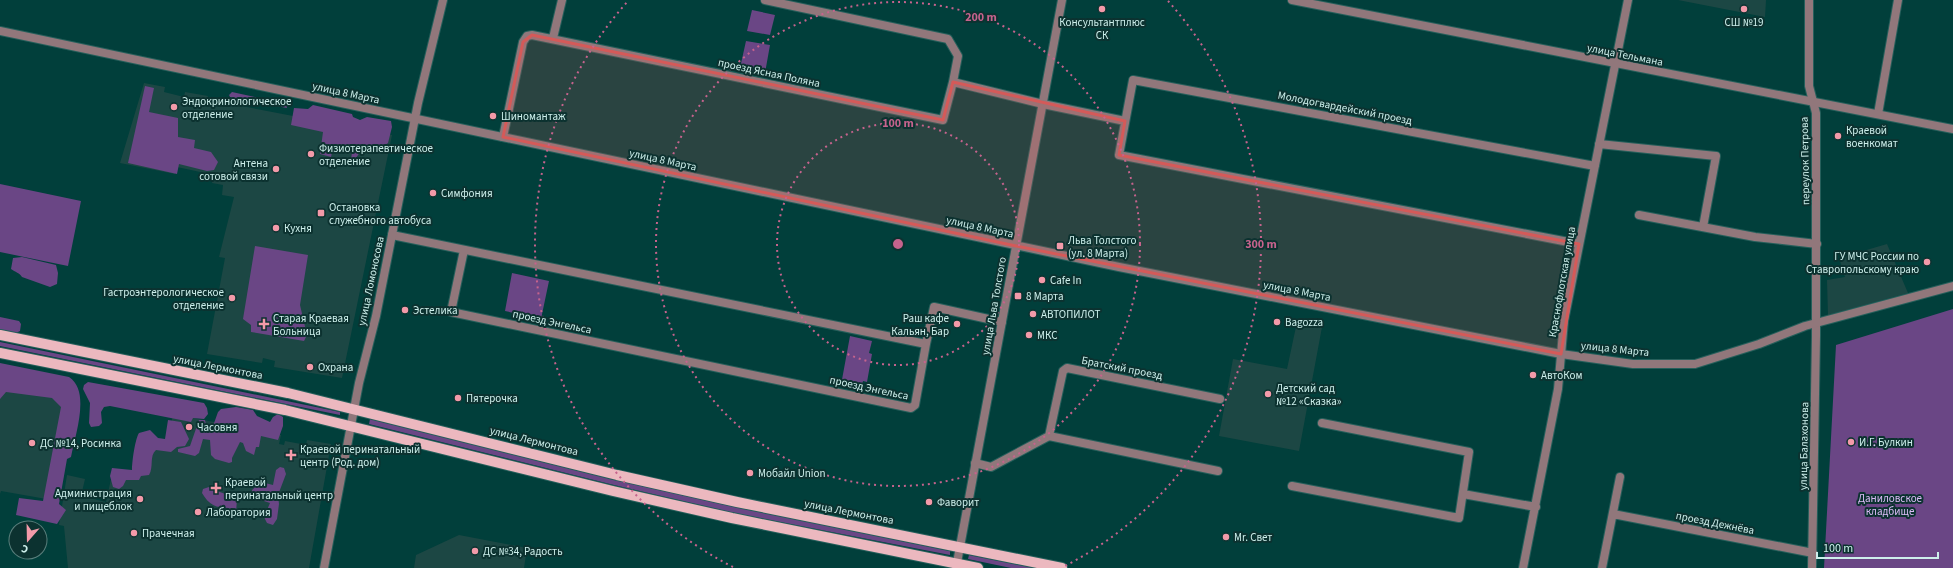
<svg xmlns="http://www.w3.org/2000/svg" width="1953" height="568" font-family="'Source Sans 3',sans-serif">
  <rect width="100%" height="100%" fill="#013f3b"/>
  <path fill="#1c4744" d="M1678 0H1766L1765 17Z
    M144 83 165 87 164 92 184 97 185 92 208 96 207 99 210 100 392 135 342 378 274 367 275 361 263 358 262 363 207 354 225 258 219 257 234 197 222 195 223 185 212 183 214 175 177 167 175 174 120 163Z
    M1887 244 1908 293 1828 315 1827 280 1845 277 1839 258Z
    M1297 322 1322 327 1299 451 1219 436 1233 359 1287 369Z
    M0 381 73 396 52 500 1 491 0 494Z
    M173 414 281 435 279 444 284 445 285 441 301 444 300 448 305 449 307 440 331 444 309 568H68L64 526 59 525 67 475 85 479 81 496 106 502 113 470 133 473 144 445 167 446Z
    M459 535 527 548 524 568H414L416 555Z"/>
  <path fill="#6a4685" d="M752 10 775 15 770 35 747 31Z
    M746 41 770 45 765 73 740 68Z
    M145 86 154 88 149 112 178 118V137L195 140 194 148 211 152 218 162 214 170 207 171 179 164 177 174 128 163Z
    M232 92 286 104 287 108 230 97 229 95Z
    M313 105 352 114 353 117 360 120 367 117 391 121 392 127 388 143 384 146 377 145 373 151 362 149 354 161 351 160 352 152C345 150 340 144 334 144L331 157 320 154 323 132 291 125 294 108 308 109Z
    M0 184 81 201 68 266 0 252Z
    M255 246 308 255 300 305 307 335 304 341 251 332V325L243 319Z
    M22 257 56 265 58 273 57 284 50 287 22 277C20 273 15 272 11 269L13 258Z
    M512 273 549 281 541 319 505 311Z
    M1953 309V568H1824L1836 345Z
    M0 317 19 321 21 324 20 331 16 333 0 330Z
    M850 336 872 341 869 353 872 354 867 382 863 381 861 389 841 385Z
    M0 342 340 412V415L0 346Z
    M0 363 69 377C91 391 75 435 71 457L67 459 59 504 66 510 57 524 16 515 19 498 43 501 61 407 52 398 6 392 0 399Z
    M88 382 204 403 207 408 208 414 204 419 193 418 191 422 110 406 104 407 101 412 102 423 99 426 91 427 89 423 90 403 83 389 84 385Z
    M236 407 253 410 257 416 270 422 273 417 278 414 283 417V426L278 440 261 436 259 447H256L254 455 246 451 243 443 240 442 232 458V462L229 463 215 459 211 455 210 440 203 439 199 453 195 456 178 452V449L190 446 199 420H205L206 425 213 426 218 412 221 409Z
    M370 419 615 480 735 507 950 551V555L734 513 614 485 369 424Z
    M168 420 181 422 189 439 185 446 177 447 171 452 156 450C149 456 154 467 149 475L141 476 139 480H126L123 486 119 489 113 487 110 476 112 468 132 470C132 462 135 439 139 433L150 430 158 438 165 439Z
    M280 467 284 468 286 474 278 495 279 504 277 519 273 525 267 523 264 517 270 503 252 497V490L261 482 273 485 276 470Z
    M209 487 214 490 237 498 236 514 233 515 229 508C216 508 209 505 202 493L203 489Z
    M969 555 1035 568H1011L968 559Z"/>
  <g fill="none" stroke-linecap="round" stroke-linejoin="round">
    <defs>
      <path id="minor" d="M765 0 948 39 958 56 953 82
        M1809 0V86L1816 113V336L1812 568
        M553 38 562 0
        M1878 114 1898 0
        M503 137 523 42 527 36 532 35 943 120 953 82 1043 104 1125 121
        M1599 144 1716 156 1703 227
        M1639 215 1755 237 1817 244
        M392 235 926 344 915 405 911 408 451 312 464 250
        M1579 244 1119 155 1133 80 1595 166
        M926 344 934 307 1002 322
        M975 463 991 467 1049 436
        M1218 471 1049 436 1063 371 1067 368 1220 399
        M1292 486 1459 518 1469 452 1322 423
        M1463 494 1536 507
        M1613 514 1813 553
        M1523 568 1558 389 1564 321 1628 0
        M1602 568 1620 477"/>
      <path id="tertiary" d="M1292 0 1953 129
        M0 31 1119 267 1561 354 1633 364H1695L1759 344 1805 326 1953 286
        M324 568 359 383 376 316 418 103 443 0
        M956 568 1062 0"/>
      <path id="primary" d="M0 335 288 393 617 475 737 502 1062 568
        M0 353 285 410 613 491 732 518 978 568"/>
    </defs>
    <use href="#minor" stroke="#265f5b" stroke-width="10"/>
    <use href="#tertiary" stroke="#265f5b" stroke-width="10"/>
    <use href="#primary" stroke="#265f5b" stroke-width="12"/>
    <use href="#minor" stroke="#91777b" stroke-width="8"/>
    <use href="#tertiary" stroke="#91777b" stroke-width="8"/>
    <use href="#primary" stroke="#ecb8bf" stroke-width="10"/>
  </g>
  <path fill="#d45a59" fill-opacity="0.2" stroke="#d45a59" stroke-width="3" stroke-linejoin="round" d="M532 35 943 120 953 82 1125 121 1119 155 1579 244 1561 354 1016 246 503 137 523 42Z"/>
  <g fill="none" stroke="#c6638d" stroke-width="2" stroke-dasharray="2 4">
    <circle cx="898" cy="244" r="121"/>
    <circle cx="898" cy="244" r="242"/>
    <path d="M733 567A363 363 0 0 1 628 1M1168 1A363 363 0 0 1 1063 567"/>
  </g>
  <g fill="#f39aa9" stroke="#0c3230" stroke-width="1.5">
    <circle cx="1102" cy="9" r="4"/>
    <circle cx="1744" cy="9" r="4"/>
    <circle cx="174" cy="107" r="4"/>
    <circle cx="493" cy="116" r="4"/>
    <circle cx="1838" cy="136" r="4"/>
    <circle cx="311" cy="154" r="4"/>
    <circle cx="276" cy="169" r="4"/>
    <circle cx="433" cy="193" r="4"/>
    <rect x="317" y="209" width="8" height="8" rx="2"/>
    <circle cx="276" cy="228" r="4"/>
    <rect x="1056" y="242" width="8" height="8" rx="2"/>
    <circle cx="1927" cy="262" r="4"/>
    <circle cx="1042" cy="280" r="4"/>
    <rect x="1014" y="292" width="8" height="8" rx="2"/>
    <circle cx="232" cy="298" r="4"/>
    <circle cx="405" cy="310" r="4"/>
    <circle cx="1033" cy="314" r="4"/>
    <circle cx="1277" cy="322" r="4"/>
    <path d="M262 318h4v4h4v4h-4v4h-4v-4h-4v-4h4z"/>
    <circle cx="957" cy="324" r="4"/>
    <circle cx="1029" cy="335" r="4"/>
    <circle cx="310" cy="367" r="4"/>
    <circle cx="1533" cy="375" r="4"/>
    <circle cx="1268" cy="394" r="4"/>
    <circle cx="458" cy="398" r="4"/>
    <circle cx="189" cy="427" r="4"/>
    <circle cx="1851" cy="442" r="4"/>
    <circle cx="32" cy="443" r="4"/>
    <path d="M289 449h4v4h4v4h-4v4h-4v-4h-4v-4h4z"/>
    <circle cx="750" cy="473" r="4"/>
    <path d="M214 482h4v4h4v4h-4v4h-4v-4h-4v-4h4z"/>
    <circle cx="140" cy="499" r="4"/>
    <circle cx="929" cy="502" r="4"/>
    <circle cx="198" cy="512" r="4"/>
    <circle cx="134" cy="533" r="4"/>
    <circle cx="1226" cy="537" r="4"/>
    <circle cx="475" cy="551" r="4"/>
  </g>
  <g text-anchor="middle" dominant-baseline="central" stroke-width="4" stroke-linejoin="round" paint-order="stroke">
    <g font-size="11" fill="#cdefeb" stroke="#0c3230" text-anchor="start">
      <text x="1102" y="22" text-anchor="middle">Консультантплюс<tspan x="1102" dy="13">СК</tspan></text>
      <text x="1744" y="22" text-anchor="middle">СШ №19</text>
      <text x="182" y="101">Эндокринологическое<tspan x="182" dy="13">отделение</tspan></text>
      <text x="501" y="116">Шиномантаж</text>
      <text x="1846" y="130">Краевой<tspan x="1846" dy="13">военкомат</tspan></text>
      <text x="319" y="148">Физиотерапевтическое<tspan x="319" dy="13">отделение</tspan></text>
      <text x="268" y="163" text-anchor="end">Антена<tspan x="268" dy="13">сотовой связи</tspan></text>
      <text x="441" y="193">Симфония</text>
      <text x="329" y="207">Остановка<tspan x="329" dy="13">служебного автобуса</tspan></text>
      <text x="284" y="228">Кухня</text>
      <text x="1068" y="240">Льва Толстого<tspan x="1068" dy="13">(ул. 8 Марта)</tspan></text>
      <text x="1919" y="256" text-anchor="end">ГУ МЧС России по<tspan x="1919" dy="13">Ставропольскому краю</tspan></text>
      <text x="1050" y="280">Cafe In</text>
      <text x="224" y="292" text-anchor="end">Гастроэнтерологическое<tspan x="224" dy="13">отделение</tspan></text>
      <text x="1026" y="296">8 Марта</text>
      <text x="413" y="310">Эстелика</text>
      <text x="1041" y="314">АВТОПИЛОТ</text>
      <text x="273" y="318">Старая Краевая<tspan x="273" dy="13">Больница</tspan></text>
      <text x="949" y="318" text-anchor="end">Раш кафе<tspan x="949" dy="13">Кальян, Бар</tspan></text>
      <text x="1285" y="322">Bagozza</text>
      <text x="1037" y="335">МКС</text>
      <text x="318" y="367">Охрана</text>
      <text x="1541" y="375">АвтоКом</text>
      <text x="1276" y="388">Детский сад<tspan x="1276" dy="13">№12 «Сказка»</tspan></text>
      <text x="466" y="398">Пятерочка</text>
      <text x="197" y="427">Часовня</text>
      <text x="1859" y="442">И.Г. Булкин</text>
      <text x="40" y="443">ДС №14, Росинка</text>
      <text x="300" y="449">Краевой перинатальный<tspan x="300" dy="13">центр (Род. дом)</tspan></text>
      <text x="758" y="473">Мобайл Union</text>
      <text x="225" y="482">Краевой<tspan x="225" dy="13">перинатальный центр</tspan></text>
      <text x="132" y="493" text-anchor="end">Администрация<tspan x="132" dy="13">и пищеблок</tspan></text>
      <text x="937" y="502">Фаворит</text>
      <text x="206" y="512">Лаборатория</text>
      <text x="142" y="533">Прачечная</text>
      <text x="1234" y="537">Mr. Свет</text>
      <text x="483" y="551">ДС №34, Радость</text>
    </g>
    <g font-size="11" fill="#cdefeb" stroke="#0c3230">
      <text transform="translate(1625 55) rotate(11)">улица Тельмана</text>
      <text transform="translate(769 73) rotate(12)">проезд Ясная Поляна</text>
      <text transform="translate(346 93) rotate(12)">улица 8 Марта</text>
      <text transform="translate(1345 108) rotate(11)">Молодогвардейский проезд</text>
      <text transform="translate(663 160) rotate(12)">улица 8 Марта</text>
      <text transform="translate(1805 161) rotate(-91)">переулок Петрова</text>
      <text transform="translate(980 227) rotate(12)">улица 8 Марта</text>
      <text transform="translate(371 281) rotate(-78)">улица Ломоносова</text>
      <text transform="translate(1562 282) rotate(-80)">Краснофлотская улица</text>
      <text transform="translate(1297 291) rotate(11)">улица 8 Марта</text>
      <text transform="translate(994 306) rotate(-80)">улица Льва Толстого</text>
      <text transform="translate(552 322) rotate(12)">проезд Энгельса</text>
      <text transform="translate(1615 349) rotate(6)">улица 8 Марта</text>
      <text transform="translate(218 367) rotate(11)">улица Лермонтова</text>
      <text transform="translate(1122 368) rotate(11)">Братский проезд</text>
      <text transform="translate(869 388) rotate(12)">проезд Энгельса</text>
      <text transform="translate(534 441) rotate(14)">улица Лермонтова</text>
      <text transform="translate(1804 446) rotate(-89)">улица Балахонова</text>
      <text transform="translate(849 512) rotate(11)">улица Лермонтова</text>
      <text transform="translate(1715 523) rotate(11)">проезд Дежнёва</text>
    </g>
    <g font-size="11" fill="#dcbcf7" stroke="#0c3230">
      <text x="1890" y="498">Даниловское<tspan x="1890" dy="13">кладбище</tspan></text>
    </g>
  </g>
  <circle cx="898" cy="244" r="6" fill="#c6638d" stroke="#0c3230" stroke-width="2"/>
  <g font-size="12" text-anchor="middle" font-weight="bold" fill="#c6638d" stroke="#0c3230" stroke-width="4" stroke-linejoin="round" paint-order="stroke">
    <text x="981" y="21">200 m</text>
    <text x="898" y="127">100 m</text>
    <text x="1261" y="248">300 m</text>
  </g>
  <g transform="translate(28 540) rotate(200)"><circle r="19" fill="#0c3230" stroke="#597e7b"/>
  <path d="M0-3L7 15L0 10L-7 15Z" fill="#f39aa9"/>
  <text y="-6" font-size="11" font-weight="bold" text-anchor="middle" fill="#cdefeb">С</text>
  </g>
  <path d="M1817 552v6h121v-6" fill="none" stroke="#cdefeb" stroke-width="2"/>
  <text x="1823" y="552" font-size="12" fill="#cdefeb" stroke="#0c3230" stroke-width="3" paint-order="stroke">100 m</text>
</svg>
